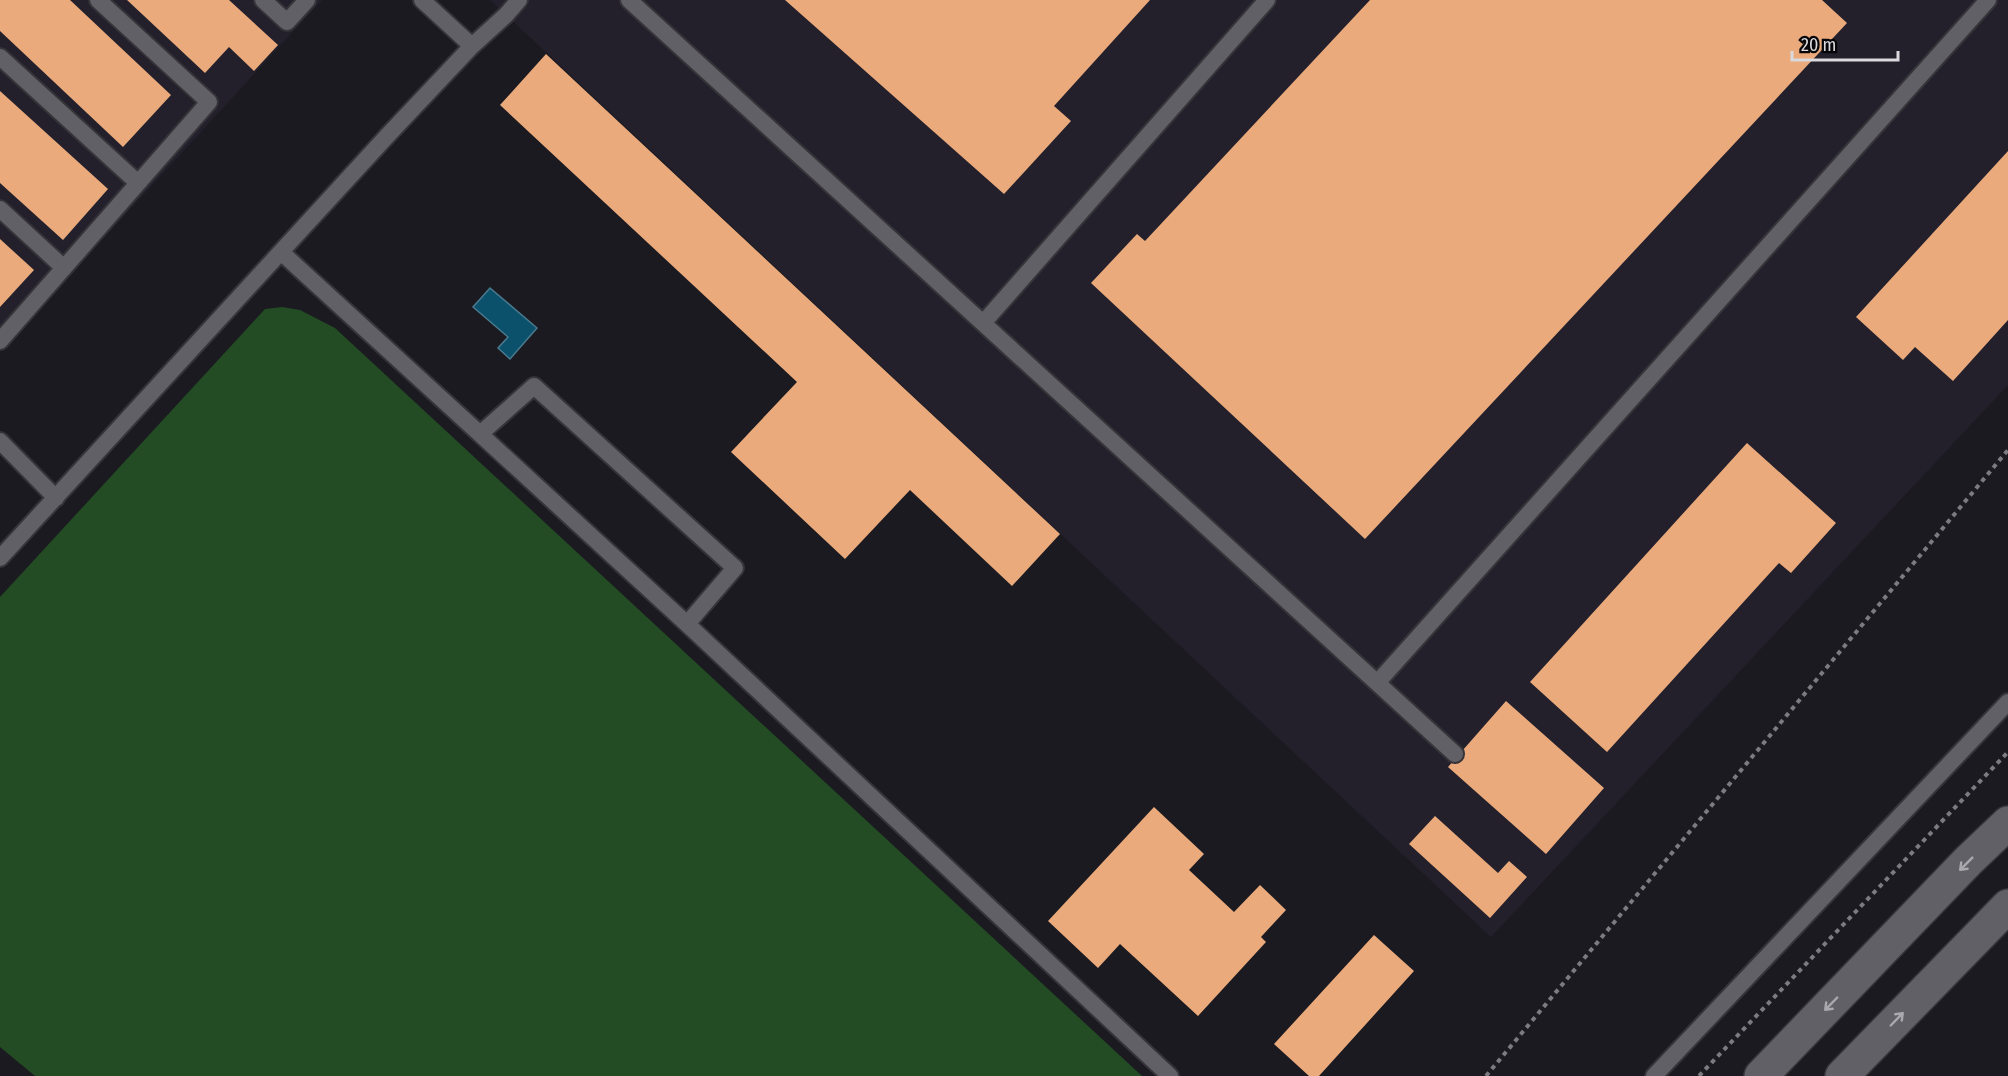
<svg xmlns="http://www.w3.org/2000/svg" width="2008" height="1076" font-family="'Fira Sans Condensed',sans-serif">
  <rect width="100%" height="100%" fill="#1b1a20"/>
  <path fill="#23202c" d="M0 0H322L0 351Z
    M490 0H2008V385L1491 937Z"/>
  <path fill="#234c24" d="M282 307 300 310 335 328 1142 1076H35L0 1047V597L265 309Z"/>
  <path fill="#0c516c" stroke="#4a7a8e" stroke-width="1.5" d="M490 288 537 328 510 359 498 348 508 337 473 307Z"/>
  <path fill="#eaaa7c" d="M0 0H70L171 95 123 147 0 31Z
    M127 0H229L278 45 254 71 229 47 205 73Z
    M785 0H1150L1054 106 1071 121 1004 194Z
    M1370 0H1822L1847 23 1365 539 1091 283 1137 234 1145 241Z
    M546 54 1060 534 1012 586 910 490 845 559 731 452 797 382 500 105Z
    M0 91 108 189 63 240 0 183Z
    M2008 151V320L1953 381 1915 347 1903 360 1856 317Z
    M0 239 34 270 0 307Z
    M1747 443 1836 523 1791 573 1779 563 1607 752 1530 682Z
    M1506 701 1604 788 1546 854 1448 767Z
    M1154 807 1204 854 1189 870 1234 912 1260 885 1286 910 1261 937 1266 942 1198 1016 1120 944 1098 968 1048 921Z
    M1435 816 1498 873 1509 861 1527 877 1490 918 1409 844Z
    M1374 935 1414 971 1319 1076H1309L1274 1044Z"/>
  <g fill="none" stroke-linecap="round" stroke-linejoin="round">
    <defs>
      <path id="service" d="M263 0 287 22 307 0
        M422 0 472 46
        M629 0 1455 754
        M0 57 138 183
        M0 209 64 268
        M281 252 480 434 534 386 735 568 687 624
        M984 322 1267 0
        M0 341 209 102 98 0
        M480 434 687 624 1170 1076
        M0 441 56 498
        M0 558 388 135 472 46 506 15 519 0
        M1377 683 1988 0
        M1654 1076 2008 702"/>
      <path id="secondary" d="M1761 1076 1968 861 2008 823
        M1842 1076 2008 906"/>
    </defs>
    <use href="#service" stroke="#353439" stroke-width="20"/>
    <use href="#secondary" stroke="#353439" stroke-width="36"/>
    <path stroke="#7b7b80" stroke-width="4" stroke-dasharray="4.5 4.5" stroke-linecap="butt" d="M1486 1076 2008 450
      M1699 1076 2008 752"/>
    <use href="#service" stroke="#616067" stroke-width="16"/>
    <use href="#secondary" stroke="#616067" stroke-width="33"/>
  </g>
  <defs><path id="oneway-shaft" d="M-6 0H5M1.5-3L5.5 0L1.5 3" fill="none" stroke-width="1.6" stroke-linecap="round" stroke-linejoin="round" transform="scale(1.5)"/></defs>
  <g stroke="#aaa9ae">
    <use href="#oneway-shaft" transform="translate(1966 864) rotate(135)"/>
    <use href="#oneway-shaft" transform="translate(1831 1004) rotate(134)"/>
    <use href="#oneway-shaft" transform="translate(1897 1019) rotate(-46)"/>
  </g>
  <path d="M1792 51v9h106v-9" fill="none" stroke="#dadade" stroke-width="3"/>
  <text x="1801" y="51" font-size="18" fill="#dadade" stroke="#060608" stroke-width="4.5" paint-order="stroke">20 m</text>
</svg>
